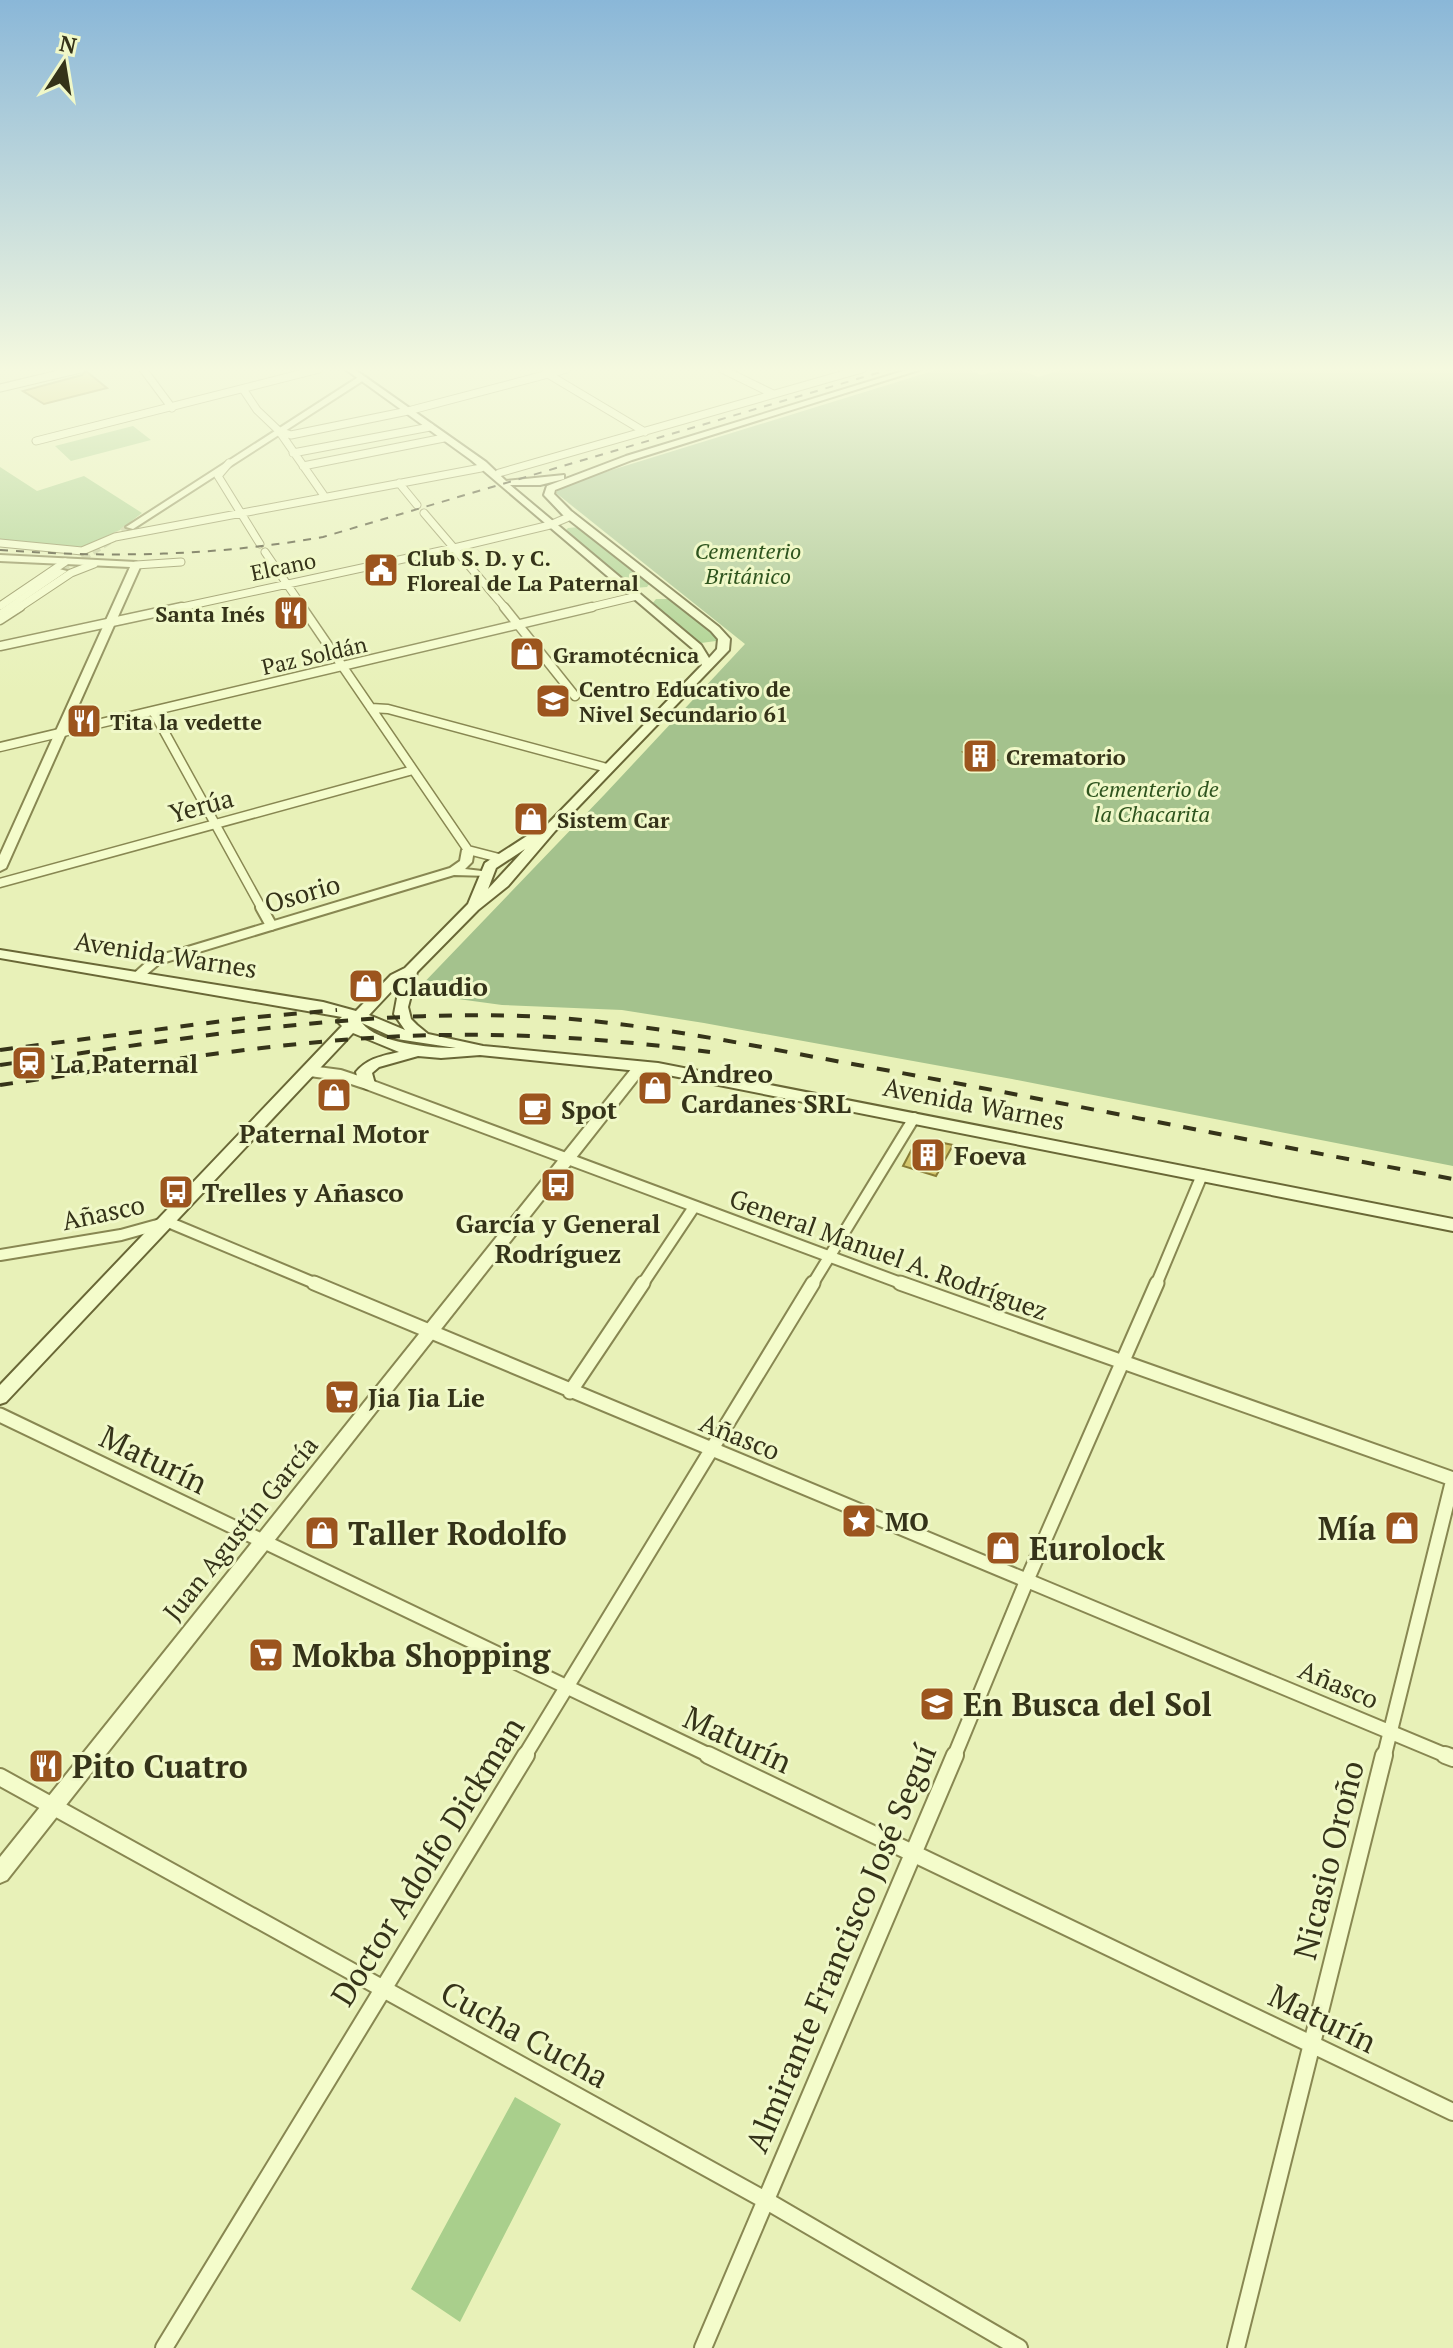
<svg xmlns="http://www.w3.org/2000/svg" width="1453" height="2348" font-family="'PT Serif',serif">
  <rect width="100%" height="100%" fill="#e8f1b8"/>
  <path fill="#a9cf8c" d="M133 426 151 440 71 461 55 446Z
    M0 467 37 491 84 476 142 513 120 530 83 547 0 540Z
    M580 527 650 583 647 587 633 588 564 532 568 528Z
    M656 599H670L717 637 716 641 701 643 652 604Z
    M515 2097 561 2124 460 2322 411 2289Z"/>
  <path fill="#a4c28d" d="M939 369H967L981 375C1004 369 1016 367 1038 377L1065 369H1453V1166L1012 1079 704 1023 622 1010 502 1005 414 993 605 794 745 644 556 493 560 486Z"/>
  <path fill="#d3c56a" stroke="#897c36" stroke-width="2" d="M86 371 107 388 44 404 23 391 82 375Z
    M976 747 984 752 997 760 983 766 963 752Z
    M929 1140 953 1145 936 1176 903 1166 914 1145Z"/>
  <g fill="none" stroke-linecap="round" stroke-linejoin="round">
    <path stroke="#c4cb98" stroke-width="8" stroke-dasharray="8 4" stroke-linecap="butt" d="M62 571 130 527"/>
    <defs>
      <path id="minor-far4" d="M143 369 172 408
        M722 369 773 394
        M546 373 645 432
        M0 388 80 369
        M243 389 257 410 279 431 325 497
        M279 431 291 435 408 411 567 369
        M36 441 319 369
        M293 453 430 427
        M229 463 218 476 260 544
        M303 466 444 438
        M499 473 862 369
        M399 483 417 505
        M424 513 506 609
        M0 543 82 551 115 537 481 468
        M265 552 304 609
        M136 565 181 562
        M0 606 65 562
        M17 609 71 573 94 564
        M173 609 454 548 550 525 571 516
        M583 609 637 596"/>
      <path id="minor-far3" d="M302 607 468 850 499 858
        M504 607 575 696
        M0 620 20 607
        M0 646 182 607
        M371 708 388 709 607 768
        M153 711 262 909
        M0 747 592 607
        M0 883 413 770"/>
      <path id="minor-far2" d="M261 907 271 925
        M310 1071 340 1075 367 1084 906 1285
        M0 1255 121 1235 168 1222 319 1285
        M642 1285 694 1207
        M812 1285 914 1118
        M1156 1285 1202 1175"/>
      <path id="minor-far1" d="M314 1283 1450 1757
        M900 1283 1453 1479
        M570 1392 643 1283
        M0 1415 713 1757
        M524 1757 813 1283
        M954 1757 1027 1580 1157 1283
        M1384 1757 1453 1479"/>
      <path id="minor" d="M708 1755 1453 2112
        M1445 1755 1453 1758
        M0 1777 765 2200 1019 2348
        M164 2348 526 1755
        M703 2348 955 1755
        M1236 2348 1384 1755"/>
      <path id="tertiary" d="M360 376 367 378 133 529 126 527Z
        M0 555 136 562 141 565 6 868 0 871V855L130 567 0 561Z
        M59 569 67 571 0 617V610Z
        M468 847 474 850 472 862 465 869 490 872V876L454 875 159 964 141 979H133L131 976 151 958 450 868 460 861 462 850Z
        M641 1062 646 1063 648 1066 646 1069 7 1880 0 1883V1857L636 1063Z"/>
      <path id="secondary" d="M345 369H354L486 462 506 481 564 475V479L540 485H510L701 645 709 658 717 649 718 639 711 631 563 515 544 495 547 486 626 456 910 369H922L632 460 555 490 554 494 571 511 719 627 730 639 729 650 555 831 508 886 478 910 417 972 408 1007 411 1019 417 1025 428 1034 483 1046 658 1063 1453 1219V1231L658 1073 480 1055 441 1058 418 1056 379 1067 372 1073 375 1084 367 1089 359 1084 356 1072C368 1058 382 1056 399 1052L353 1033 6 1402 0 1404V1385L342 1026 337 1021 342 1017 0 958V950L323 1002 356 1011 391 975 405 968 468 904 485 863 533 832H540L702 665 693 649 471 460ZM525 849 488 889 496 868ZM400 982 394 1014 405 1030 369 1015ZM362 1023 397 1039 456 1048C429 1048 377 1043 362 1023Z"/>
    </defs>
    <use href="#minor-far4" stroke="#888752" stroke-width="9"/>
    <use href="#minor-far3" stroke="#888752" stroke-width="11"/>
    <use href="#minor-far2" stroke="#888752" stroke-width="14"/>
    <use href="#minor-far1" stroke="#888752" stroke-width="17"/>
    <use href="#minor" stroke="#888752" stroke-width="20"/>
    <use href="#tertiary" stroke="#888752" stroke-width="4"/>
    <use href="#secondary" stroke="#696736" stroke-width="4"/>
    <use href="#minor-far4" stroke="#f4fccb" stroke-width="7"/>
    <use href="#minor-far3" stroke="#f4fccb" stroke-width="8"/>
    <use href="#minor-far2" stroke="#f4fccb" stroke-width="10"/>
    <use href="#minor-far1" stroke="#f4fccb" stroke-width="13"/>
    <use href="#minor" stroke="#f4fccb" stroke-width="16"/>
    <use href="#tertiary" fill="#f4fccb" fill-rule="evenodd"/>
    <use href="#secondary" fill="#f4fccb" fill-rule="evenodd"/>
    <path stroke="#353319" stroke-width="2" stroke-dasharray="8 8" stroke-linecap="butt" d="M0 550C109 558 215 556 323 537L891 369"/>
    <path stroke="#353319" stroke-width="4" stroke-dasharray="13 13" stroke-linecap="butt" d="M0 1050 246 1018 337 1010
      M0 1065C173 1040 347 1010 522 1016 635 1020 747 1045 858 1065 1057 1101 1254 1142 1453 1179
      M0 1085C118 1068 235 1048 354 1039 473 1030 592 1036 710 1052"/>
  </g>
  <linearGradient id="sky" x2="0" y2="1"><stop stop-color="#8ab7d8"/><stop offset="0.53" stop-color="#f5f9df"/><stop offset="1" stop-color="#f5f9df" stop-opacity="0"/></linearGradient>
  <rect width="1453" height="697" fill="url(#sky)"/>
  <defs>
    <symbol id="civic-square" viewBox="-11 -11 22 22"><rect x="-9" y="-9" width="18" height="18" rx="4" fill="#9c551e" stroke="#f0f8c8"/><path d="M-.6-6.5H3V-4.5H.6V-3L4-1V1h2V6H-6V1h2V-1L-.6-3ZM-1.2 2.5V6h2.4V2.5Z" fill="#fff"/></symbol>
    <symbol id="restaurant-square" viewBox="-11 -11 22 22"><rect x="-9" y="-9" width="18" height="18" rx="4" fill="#9c551e" stroke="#f0f8c8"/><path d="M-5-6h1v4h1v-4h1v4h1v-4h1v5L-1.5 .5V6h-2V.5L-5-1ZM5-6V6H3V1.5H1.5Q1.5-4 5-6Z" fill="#fff"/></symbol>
    <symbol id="shop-square" viewBox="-11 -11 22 22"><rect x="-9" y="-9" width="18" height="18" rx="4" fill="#9c551e" stroke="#f0f8c8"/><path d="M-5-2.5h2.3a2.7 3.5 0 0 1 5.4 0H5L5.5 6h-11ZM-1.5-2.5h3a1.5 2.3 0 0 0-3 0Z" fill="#fff"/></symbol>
    <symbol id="school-square" viewBox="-11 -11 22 22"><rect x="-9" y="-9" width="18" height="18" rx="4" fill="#9c551e" stroke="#f0f8c8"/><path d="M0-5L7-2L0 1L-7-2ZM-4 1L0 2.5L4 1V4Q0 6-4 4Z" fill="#fff"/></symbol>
    <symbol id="building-square" viewBox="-11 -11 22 22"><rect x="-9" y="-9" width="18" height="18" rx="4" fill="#9c551e" stroke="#f0f8c8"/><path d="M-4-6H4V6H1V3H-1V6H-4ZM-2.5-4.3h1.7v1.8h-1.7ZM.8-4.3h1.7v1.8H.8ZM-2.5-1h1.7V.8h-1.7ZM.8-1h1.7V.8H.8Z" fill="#fff"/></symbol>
    <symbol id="station-square" viewBox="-11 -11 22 22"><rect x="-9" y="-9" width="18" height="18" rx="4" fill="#9c551e" stroke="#f0f8c8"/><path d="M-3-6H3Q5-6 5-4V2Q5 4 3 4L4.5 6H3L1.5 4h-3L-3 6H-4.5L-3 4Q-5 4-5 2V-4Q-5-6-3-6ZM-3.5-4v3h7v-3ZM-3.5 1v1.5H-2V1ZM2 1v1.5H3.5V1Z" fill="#fff"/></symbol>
    <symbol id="cafe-square" viewBox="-11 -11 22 22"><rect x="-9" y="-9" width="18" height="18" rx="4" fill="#9c551e" stroke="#f0f8c8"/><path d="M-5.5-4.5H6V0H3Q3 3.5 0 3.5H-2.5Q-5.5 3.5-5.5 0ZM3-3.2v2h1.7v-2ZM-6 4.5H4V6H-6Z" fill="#fff"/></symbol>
    <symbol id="bus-square" viewBox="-11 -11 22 22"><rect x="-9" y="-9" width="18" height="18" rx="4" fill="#9c551e" stroke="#f0f8c8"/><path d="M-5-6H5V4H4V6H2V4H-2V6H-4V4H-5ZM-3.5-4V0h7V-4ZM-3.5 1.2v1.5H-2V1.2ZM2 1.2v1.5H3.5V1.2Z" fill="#fff"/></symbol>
    <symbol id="supermarket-square" viewBox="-11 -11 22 22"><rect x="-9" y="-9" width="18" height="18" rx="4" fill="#9c551e" stroke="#f0f8c8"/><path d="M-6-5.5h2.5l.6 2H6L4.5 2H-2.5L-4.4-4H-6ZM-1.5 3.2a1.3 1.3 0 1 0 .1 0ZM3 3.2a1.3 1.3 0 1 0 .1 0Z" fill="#fff"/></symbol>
    <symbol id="sight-square" viewBox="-11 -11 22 22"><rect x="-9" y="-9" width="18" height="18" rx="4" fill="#9c551e" stroke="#f0f8c8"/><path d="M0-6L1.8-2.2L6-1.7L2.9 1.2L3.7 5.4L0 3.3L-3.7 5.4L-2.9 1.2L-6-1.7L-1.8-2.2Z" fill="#fff"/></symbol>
  </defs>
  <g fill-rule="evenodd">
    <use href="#civic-square" x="361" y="550" width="40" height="40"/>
    <use href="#restaurant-square" x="271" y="593" width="40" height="40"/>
    <use href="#shop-square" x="507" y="634" width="40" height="40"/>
    <use href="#school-square" x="533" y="681" width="40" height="40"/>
    <use href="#restaurant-square" x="64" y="701" width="40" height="40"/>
    <use href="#building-square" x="960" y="736" width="40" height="40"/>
    <use href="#shop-square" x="511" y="799" width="40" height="40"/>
    <use href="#shop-square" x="346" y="966" width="40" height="40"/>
    <use href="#station-square" x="9" y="1043" width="40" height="40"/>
    <use href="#shop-square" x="635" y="1068" width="40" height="40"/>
    <use href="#shop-square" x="314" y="1075" width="40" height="40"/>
    <use href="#cafe-square" x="515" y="1089" width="40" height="40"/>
    <use href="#building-square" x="908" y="1135" width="40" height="40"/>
    <use href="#bus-square" x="538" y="1165" width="40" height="40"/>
    <use href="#bus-square" x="156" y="1172" width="40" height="40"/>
    <use href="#supermarket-square" x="322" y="1377" width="40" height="40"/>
    <use href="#sight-square" x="839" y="1501" width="40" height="40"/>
    <use href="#shop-square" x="1382" y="1508" width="40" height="40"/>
    <use href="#shop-square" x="302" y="1513" width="40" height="40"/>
    <use href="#shop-square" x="983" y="1528" width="40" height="40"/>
    <use href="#supermarket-square" x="246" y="1635" width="40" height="40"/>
    <use href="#school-square" x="917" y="1684" width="40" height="40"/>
    <use href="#restaurant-square" x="26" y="1746" width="40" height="40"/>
  </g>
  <g text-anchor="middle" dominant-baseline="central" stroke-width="6" stroke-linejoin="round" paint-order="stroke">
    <g font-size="22" font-style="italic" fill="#2e541e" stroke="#f0f8c8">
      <text x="748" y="550">Cementerio<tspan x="748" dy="25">Británico</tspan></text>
      <text x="1152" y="788">Cementerio de<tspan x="1152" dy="25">la Chacarita</tspan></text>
    </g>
    <g font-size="22" font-weight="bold" fill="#353319" stroke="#f0f8c8" text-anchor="start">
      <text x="407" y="557">Club S. D. y C.<tspan x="407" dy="25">Floreal de La Paternal</tspan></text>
      <text x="265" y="613" text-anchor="end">Santa Inés</text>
      <text x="553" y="654">Gramotécnica</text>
      <text x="579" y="688">Centro Educativo de<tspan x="579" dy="25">Nivel Secundario 61</tspan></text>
      <text x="110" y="721">Tita la vedette</text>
      <text x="1006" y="756">Crematorio</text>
      <text x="557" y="819">Sistem Car</text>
    </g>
    <g font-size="22" fill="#353319" stroke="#f0f8c8">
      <text transform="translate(283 566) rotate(-12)">Elcano</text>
      <text transform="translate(314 655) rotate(-13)">Paz Soldán</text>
    </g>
    <g font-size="26" fill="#353319" stroke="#f0f8c8">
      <text transform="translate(201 805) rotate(-15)">Yerúa</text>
      <text transform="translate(302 893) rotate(-16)">Osorio</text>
      <text transform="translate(166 954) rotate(9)">Avenida Warnes</text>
      <text transform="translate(974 1103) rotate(11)">Avenida Warnes</text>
      <text transform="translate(103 1212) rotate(-12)">Añasco</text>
      <text transform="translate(889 1254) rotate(20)">General Manuel A. Rodríguez</text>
      <text transform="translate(740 1436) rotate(22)">Añasco</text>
      <text transform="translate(240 1528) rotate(-51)">Juan Agustín García</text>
      <text transform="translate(1339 1684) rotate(23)">Añasco</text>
    </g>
    <g font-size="26" font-weight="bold" fill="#353319" stroke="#f0f8c8" text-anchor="start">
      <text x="392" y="986">Claudio</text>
      <text x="55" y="1063">La Paternal</text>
      <text x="681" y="1073">Andreo<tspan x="681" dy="30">Cardanes SRL</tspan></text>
      <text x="561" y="1109">Spot</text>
      <text x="334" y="1133" text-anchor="middle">Paternal Motor</text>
      <text x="954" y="1155">Foeva</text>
      <text x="202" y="1192">Trelles y Añasco</text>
      <text x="558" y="1223" text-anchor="middle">García y General<tspan x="558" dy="30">Rodríguez</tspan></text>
      <text x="368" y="1397">Jia Jia Lie</text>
      <text x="885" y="1521">MO</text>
    </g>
    <g font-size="32" fill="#353319" stroke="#f0f8c8">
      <text transform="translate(154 1459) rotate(26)">Maturín</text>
      <text transform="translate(738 1739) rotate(25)">Maturín</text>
      <text transform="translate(1328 1860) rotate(-76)">Nicasio Oroño</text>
      <text transform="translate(427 1861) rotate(-58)">Doctor Adolfo Dickman</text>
      <text transform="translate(840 1948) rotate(-67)">Almirante Francisco José Seguí</text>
      <text transform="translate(1323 2018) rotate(26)">Maturín</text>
      <text transform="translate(525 2034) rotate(29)">Cucha Cucha</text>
    </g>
    <g font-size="32" font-weight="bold" fill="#353319" stroke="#f0f8c8" text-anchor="start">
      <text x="1376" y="1528" text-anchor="end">Mía</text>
      <text x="348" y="1533">Taller Rodolfo</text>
      <text x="1029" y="1548">Eurolock</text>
      <text x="292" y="1655">Mokba Shopping</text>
      <text x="963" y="1704">En Busca del Sol</text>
      <text x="72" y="1766">Pito Cuatro</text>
    </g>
  </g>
  <g transform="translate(64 64) rotate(12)" stroke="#f0f8c8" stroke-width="6" paint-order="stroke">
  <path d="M0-6L14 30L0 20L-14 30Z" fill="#353319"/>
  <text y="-12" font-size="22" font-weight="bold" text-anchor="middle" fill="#353319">N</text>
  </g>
</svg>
